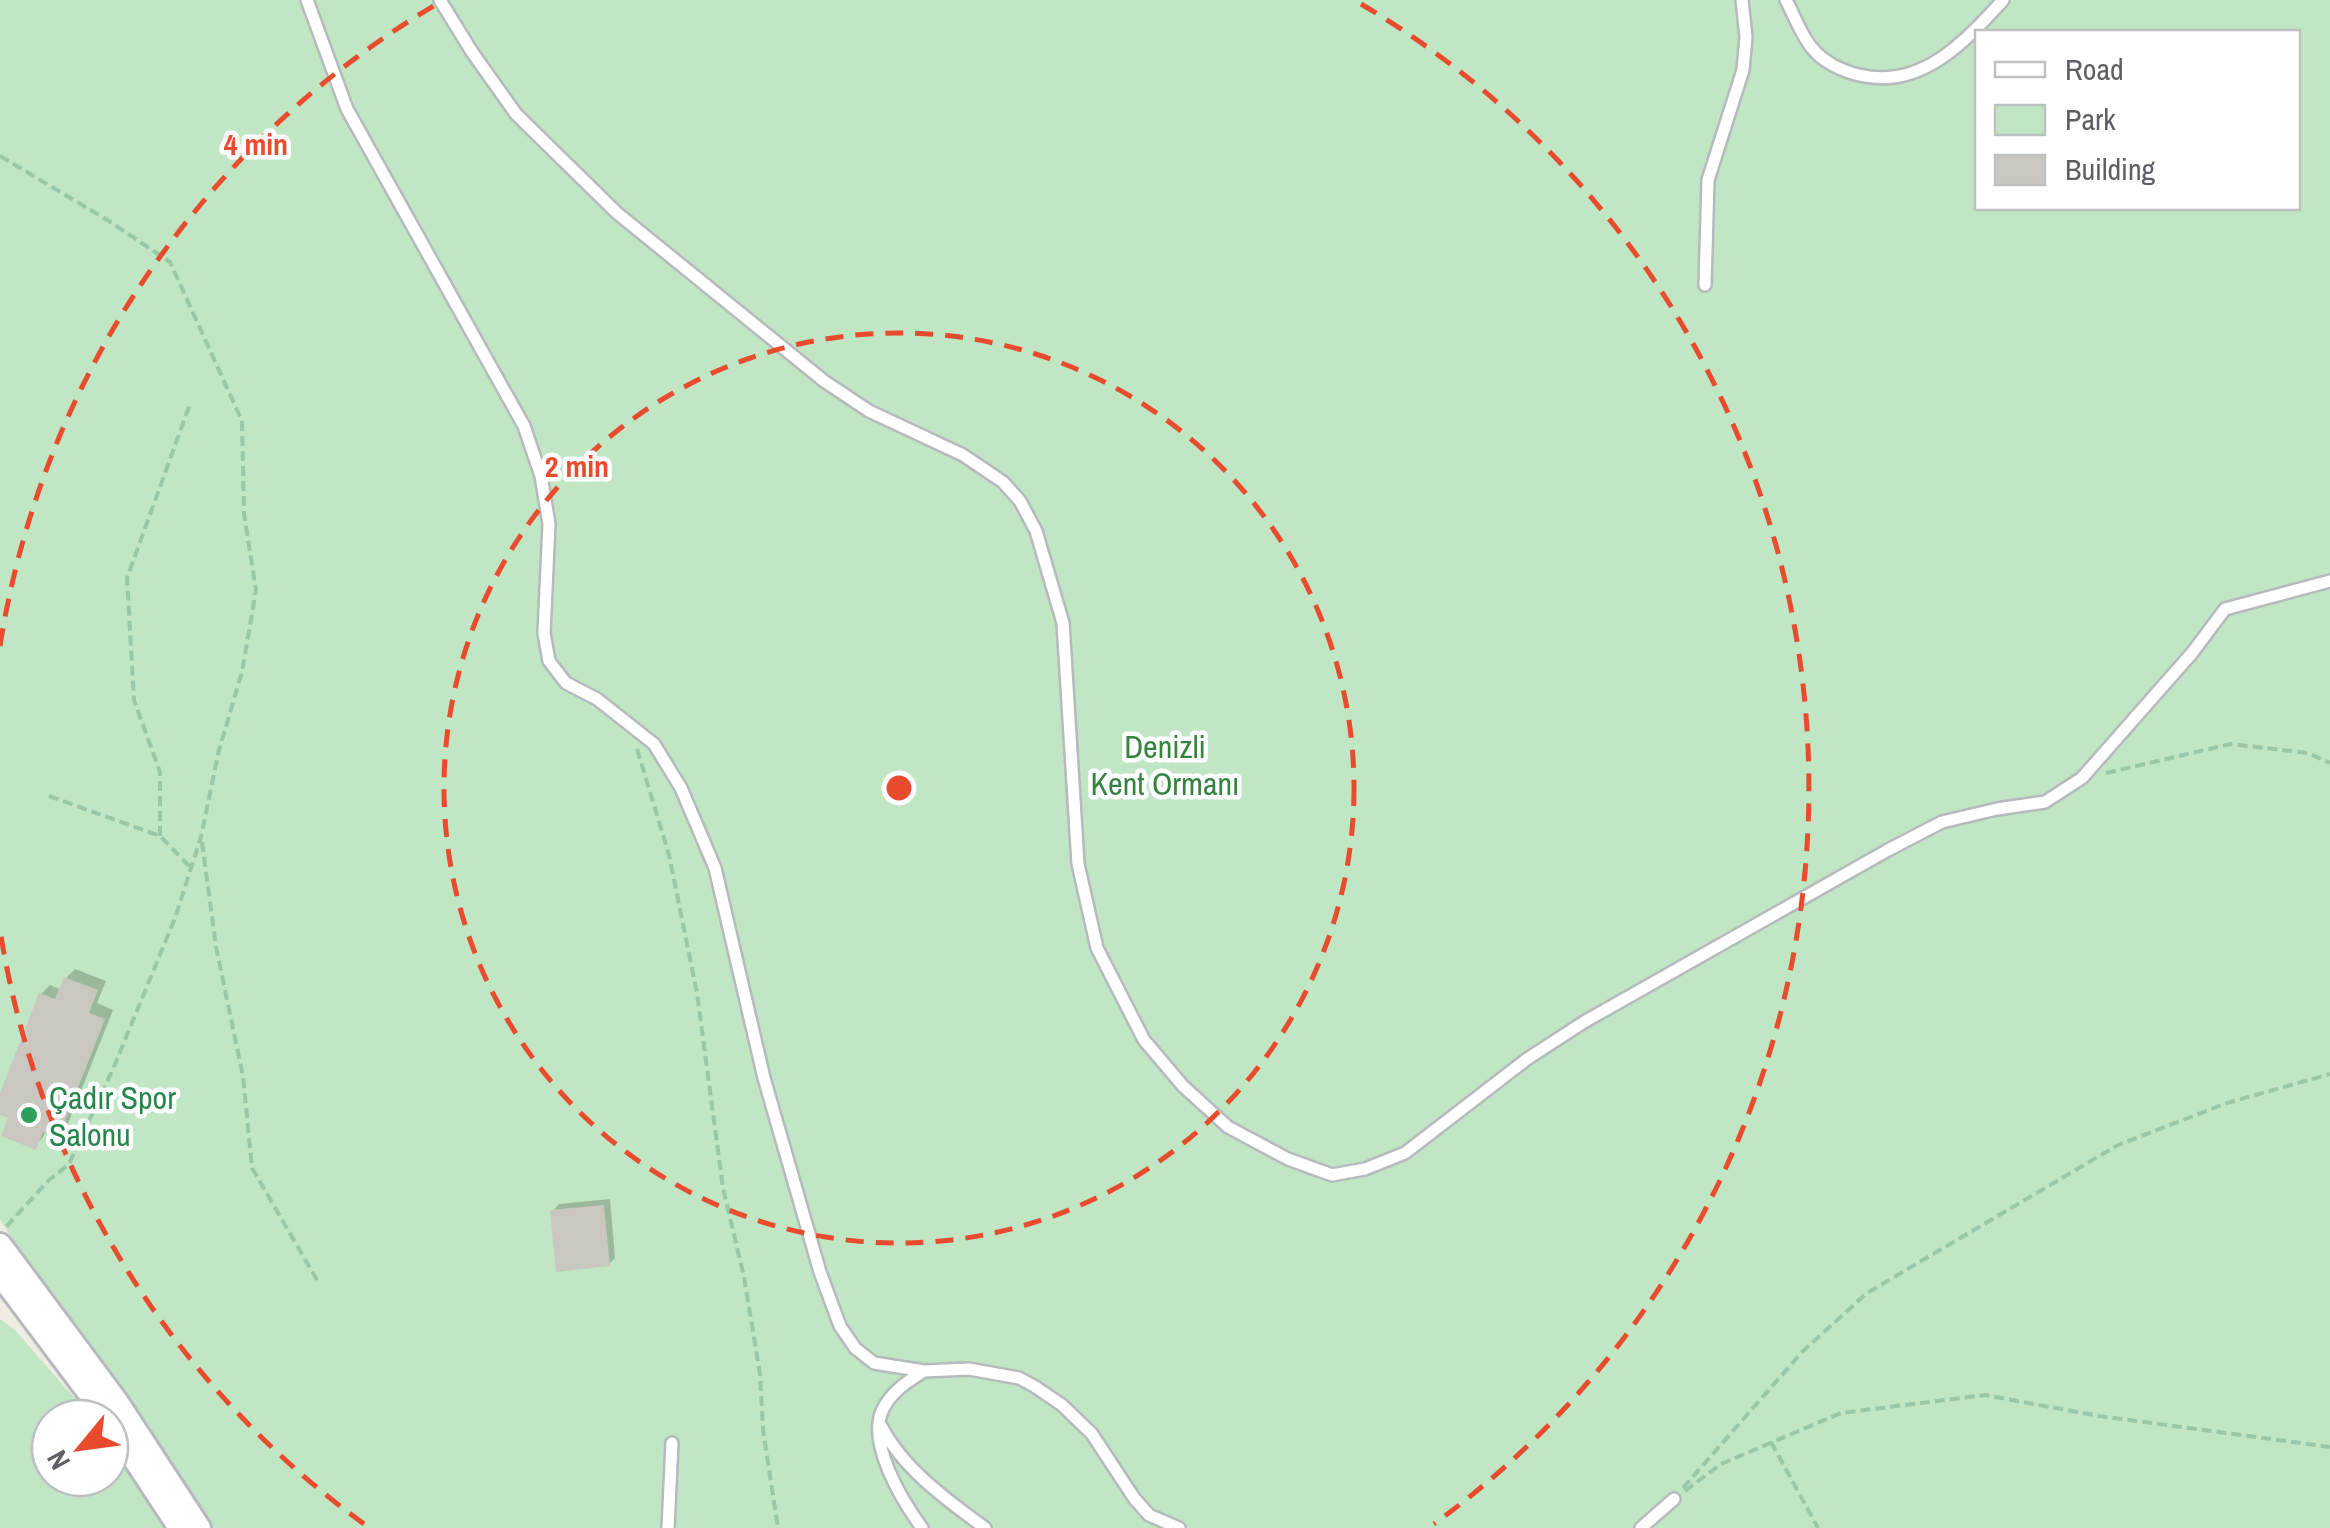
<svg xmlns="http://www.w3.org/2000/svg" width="2330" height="1528" font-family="'Archivo Narrow',sans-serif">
  <rect width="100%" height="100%" fill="#eeede4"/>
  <path fill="#c0e6c3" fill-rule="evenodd" d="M0 0H2330V1528H208L0 1220ZM1978 32H2298V208H1978Z
    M0 1319 15 1330 92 1418H50V1478H110V1443L168 1528H0Z"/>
  <path fill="#0003" d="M75 969 106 981 97 1003 113 1010 67 1126 58 1135 47 1131 35 1147 12 1117 0 1112V1100L41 994 50 985 62 990 66 978Z
    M610 1199 615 1258 609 1264 553 1211 559 1204Z"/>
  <path fill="#cac7c1" d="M64 977 98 990 89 1013 105 1019 58 1138 43 1132 36 1150 1 1136 8 1118 0 1115V1093L39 993 55 999Z
    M604 1205 610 1266 556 1272 550 1210Z"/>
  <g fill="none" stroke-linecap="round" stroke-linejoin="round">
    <defs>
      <path id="lane" d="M307 0 347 109 524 426 541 476 549 524 544 633 549 661 566 683 597 699 654 744 681 788 715 868 764 1078 820 1272 840 1326 855 1348 874 1363 924 1371 969 1369 1019 1378 1034 1386 1062 1405 1092 1434 1134 1498 1149 1515 1179 1528
        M440 0 472 52 516 114 617 213 824 381 869 411 963 455 1003 482 1020 501 1036 531 1063 623 1078 864 1097 948 1144 1040 1183 1086 1228 1127 1288 1159 1332 1175 1365 1169 1405 1153 1527 1059 1584 1022 1888 850 1942 822 1997 809 2045 802 2082 778 2192 653 2225 609 2330 581
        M1786 0C1794 15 1801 35 1812 48 1823 62 1842 71 1859 75 1921 90 1965 42 2003 0
        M1705 285 1708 180 1743 70 1746 37 1742 0
        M881 1426C903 1469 947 1500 985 1528
        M668 1528 672 1443
        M922 1528C903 1502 866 1442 883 1409 892 1391 907 1382 924 1371
        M1641 1528 1674 1499"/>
      <path id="street" d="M0 1245 116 1401 199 1528
        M0 1274 108 1418
        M110 1421 180 1528"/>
    </defs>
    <use href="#lane" stroke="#b6b9be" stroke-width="16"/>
    <use href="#street" stroke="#b6b9be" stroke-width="28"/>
    <path stroke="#99c7aa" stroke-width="4" stroke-dasharray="10 5" stroke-linecap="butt" d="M0 156 109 221 170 262 242 421 244 514 256 590 242 672 219 750 201 837 175 918 113 1069 69 1164 48 1181 6 1227
      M637 749 669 855 697 993 723 1188 744 1277 760 1374 763 1430 778 1528
      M2106 773 2231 744 2308 753 2330 763
      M49 796 160 836 191 868
      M160 836V772L134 700 127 578 190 404
      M202 842 216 947 243 1076 252 1168 317 1280
      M1771 1442 1818 1528
      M1683 1488 1802 1352 1867 1293 2118 1145 2227 1103 2330 1074
      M1685 1491 1721 1464 1841 1413 1985 1395 2099 1416 2330 1447"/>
    <use href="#lane" stroke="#fff" stroke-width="11"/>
    <use href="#street" stroke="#fff" stroke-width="22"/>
  </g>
  <g fill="none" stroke="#e94b2f" stroke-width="5" stroke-dasharray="18 12">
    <circle cx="899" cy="788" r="455"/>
    <path d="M364 1524A910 910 0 0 1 0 930M0 646A910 910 0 0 1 437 4M1361 4A910 910 0 0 1 1434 1524"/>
  </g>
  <circle fill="#2e9e5b" stroke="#fff" stroke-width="4" cx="29" cy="1115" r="10"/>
  <g text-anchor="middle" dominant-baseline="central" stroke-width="9" stroke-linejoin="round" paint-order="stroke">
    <g font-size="32" fill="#34833e" stroke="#fff">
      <text x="1165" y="746">Denizli<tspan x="1165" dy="37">Kent Ormanı</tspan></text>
    </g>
    <g font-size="32" fill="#27864d" stroke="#fff" text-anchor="start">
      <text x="49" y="1097">Çadır Spor<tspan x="49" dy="37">Salonu</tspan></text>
    </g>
  </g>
  <circle cx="899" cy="788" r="15" fill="#e94b2f" stroke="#fff" stroke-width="5"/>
  <g font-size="30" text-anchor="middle" font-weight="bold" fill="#e94b2f" stroke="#fff" stroke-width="9" stroke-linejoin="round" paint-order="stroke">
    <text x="256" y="155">4 min</text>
    <text x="577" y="477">2 min</text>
  </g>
  <rect x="1975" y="30" width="325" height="180" fill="#ffffff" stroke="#bebfc1" stroke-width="2.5"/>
  <rect x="1995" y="62" width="50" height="15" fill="#ffffff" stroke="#bebfc1" stroke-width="2.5"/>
  <text x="2065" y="80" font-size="30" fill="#5c5f64">Road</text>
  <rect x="1995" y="105" width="50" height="30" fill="#c0e6c3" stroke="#bebfc1" stroke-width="2.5"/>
  <text x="2065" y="130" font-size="30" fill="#5c5f64">Park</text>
  <rect x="1995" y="155" width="50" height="30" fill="#cac7c1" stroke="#bebfc1" stroke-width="2.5"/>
  <text x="2065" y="180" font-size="30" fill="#5c5f64">Building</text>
  <g transform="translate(80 1448) rotate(241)"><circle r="48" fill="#ffffff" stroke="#bebfc1" stroke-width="2.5"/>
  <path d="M0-8L18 38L0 25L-18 38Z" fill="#e94b2f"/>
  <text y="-15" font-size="28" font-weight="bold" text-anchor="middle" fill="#5c5f64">N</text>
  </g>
</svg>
